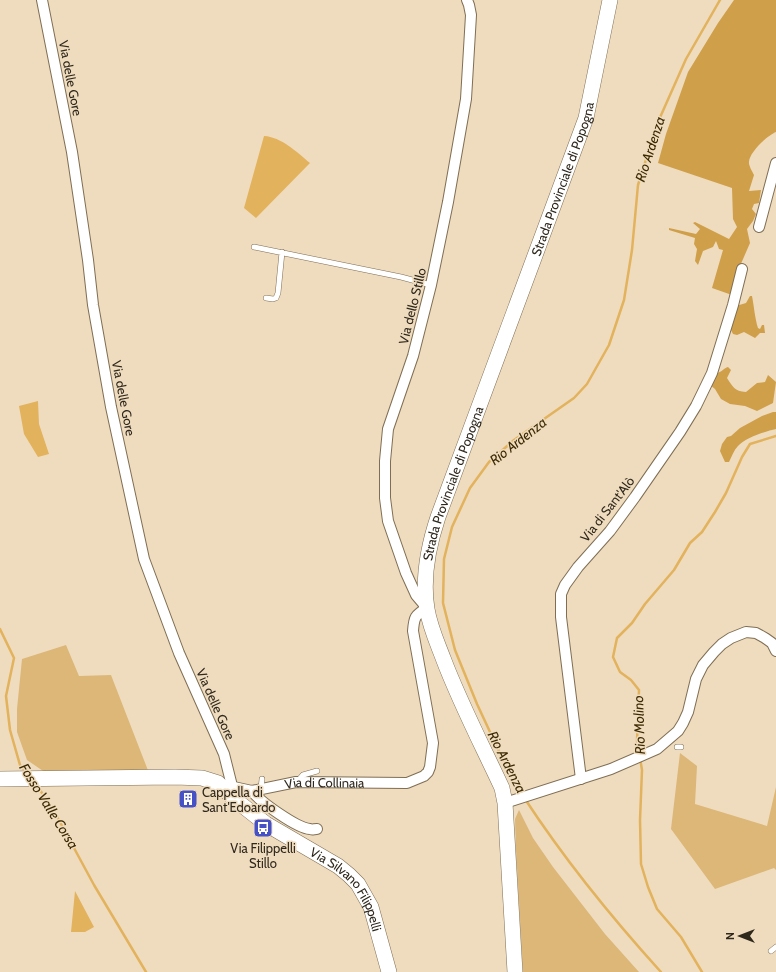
<svg xmlns="http://www.w3.org/2000/svg" width="776" height="972" font-family="Cabin,sans-serif">
  <rect width="100%" height="100%" fill="#efdcbe"/>
  <path fill="#dcb777" d="M66 645 79 676 111 675 149 773 49 775 27 760 17 732V709L22 659Z
    M680 753 697 766 695 804 767 826 776 787V870L774 868 715 889 671 829Z
    M519 810 533 838 553 867 605 934 639 972H523L516 851 515 819Z"/>
  <path fill="#cf9f4a" d="M734 0H776V132C768 135 748 153 749 163 749 166 752 171 754 175L749 191 761 190 759 203 754 204 752 209 756 214 753 221 747 229 750 243 740 266 732 295 712 288 723 250 719 249 716 241 713 247 703 251 698 265 695 261 697 249 694 244 695 238 669 230V228L696 234 700 229 693 223 695 222 729 239 737 227 733 219 732 188 658 163 666 134 688 72 718 23Z
    M750 296H752C754 306 755 319 758 328L760 329 762 325H764L765 333H760L755 338 744 332 737 335 733 334 730 328 736 306 746 303Z
    M728 367 731 370 727 378C733 387 734 391 746 392L757 383 765 382 768 375 776 382 773 403 757 411 745 406 730 404 721 399 715 389 710 385 717 373C722 372 724 368 728 367Z
    M773 412H776V429C766 431 745 438 738 446 734 450 732 456 729 462H725L720 451 722 444 727 437 731 436 740 428 762 416Z"/>
  <path fill="#e2b25d" d="M264 136C281 137 297 152 310 163L256 218 244 208Z
    M38 401 39 424 49 454 38 457 24 434 19 406Z
    M75 891 94 927 85 932H71Z"/>
  <g fill="none" stroke-linecap="round" stroke-linejoin="round">
    <path stroke="#e2b25d" stroke-width="2.5" d="M0 629 14 658 6 696 10 730 20 765 28 774
      M639 753 637 741 639 690 631 680 620 672 613 657 617 638 632 623 645 604 674 570 690 543 702 532 715 512 726 493 742 457 750 444 776 436
      M640 758 642 770 640 820 641 864 648 887 657 909 681 937 702 972
      M36 784 54 811 94 885 146 972
      M522 795 510 775 477 704 455 650 443 603 444 559 452 527 470 488 489 462 514 440 574 398 587 384 609 345 624 300 632 250 638 185 658 122 686 59 720 0
      M525 799C565 860 612 918 661 972"/>
    <defs>
      <path id="lane" d="M254 247 401 277 431 285
        M266 298 273 299 276 298 278 293 282 252
        M677 747H681
        M297 782 303 775 317 771
        M261 789 262 779
        M771 951 776 947"/>
      <g id="street">
        <path d="M42 0 72 152 88 260 93 305 111 407 144 559 179 653 224 754 232 786"/>
        <path d="M759 227 776 163"/>
        <path d="M581 779 561 617V594L565 585 578 567 610 531 635 497 680 432 696 406 712 373 733 305 742 269"/>
        <path id="s1" d="M220 784 252 791 296 782 407 783 424 776 428 772 430 767 433 743 413 631C414 617 415 615 427 608L416 595 406 573 388 521 385 498V461L388 429 413 356 431 285 448 202 466 99 471 15 469 5 467 0"/>
        <path d="M252 791C260 802 297 828 310 829 312 830 314 829 317 829"/>
        <path d="M505 803 611 769 657 749 678 731 683 723 688 712 696 679 703 665 714 652 722 644 731 638 746 632 756 633 765 638 772 643 776 651"/>
      </g>
      <g id="secondary">
        <path id="s2" d="M0 779 175 777 202 778 218 783 233 798 266 824 338 866 349 875 358 884 371 907 389 972"/>
        <path id="s3" d="M515 972 505 803 502 788C482 745 460 703 443 658 437 642 430 627 427 609 422 578 428 547 438 517L586 118 610 0"/>
      </g>
    </defs>
    <use href="#lane" stroke="#7f6e53" stroke-width="6"/>
    <use href="#street" stroke="#7f6e53" stroke-width="12"/>
    <use href="#secondary" stroke="#7f6e53" stroke-width="16"/>
    <use href="#lane" stroke="#fff" stroke-width="5"/>
    <use href="#street" stroke="#fff" stroke-width="10"/>
    <use href="#secondary" stroke="#fff" stroke-width="15"/>
  </g>
  <defs>
    <symbol id="building-square" viewBox="-11 -11 22 22"><rect x="-9" y="-9" width="18" height="18" rx="4" fill="#4751c6" stroke="#efdcbe"/><path d="M-4-6H4V6H1V3H-1V6H-4ZM-2.5-4.3h1.7v1.8h-1.7ZM.8-4.3h1.7v1.8H.8ZM-2.5-1h1.7V.8h-1.7ZM.8-1h1.7V.8H.8Z" fill="#fff"/></symbol>
    <symbol id="bus-square" viewBox="-11 -11 22 22"><rect x="-9" y="-9" width="18" height="18" rx="4" fill="#4751c6" stroke="#efdcbe"/><path d="M-5-6H5V4H4V6H2V4H-2V6H-4V4H-5ZM-3.5-4V0h7V-4ZM-3.5 1.2v1.5H-2V1.2ZM2 1.2v1.5H3.5V1.2Z" fill="#fff"/></symbol>
  </defs>
  <g fill-rule="evenodd">
    <use href="#building-square" x="177" y="788" width="22" height="22"/>
    <use href="#bus-square" x="252" y="817" width="22" height="22"/>
  </g>
  <g text-anchor="middle" dominant-baseline="central" stroke-width="3" stroke-linejoin="round" paint-order="stroke">
    <g font-size="13" fill="#2f281d" stroke="#efdcbe">
      <text transform="translate(71 78) rotate(79)">Via delle Gore</text>
      <text stroke="none"><textPath href="#s3" startOffset="833">Strada Provinciale di Popogna</textPath></text>
      <text transform="translate(412 306) rotate(-76)">Via dello Stillo</text>
      <text transform="translate(124 398) rotate(79)">Via delle Gore</text>
      <text stroke="none"><textPath href="#s3" startOffset="509">Strada Provinciale di Popogna</textPath></text>
      <text transform="translate(607 509) rotate(-52)">Via di Sant'Alò</text>
      <text transform="translate(216 704) rotate(66)">Via delle Gore</text>
      <text stroke="none"><textPath href="#s1" startOffset="106">Via di Collinaia</textPath></text>
      <text stroke="none"><textPath href="#s2" startOffset="389">Via Silvano Filippelli</textPath></text>
    </g>
    <g font-size="13" fill="#2f281d" stroke="#efdcbe" text-anchor="start">
      <text x="202" y="792">Cappella di<tspan x="202" dy="15">Sant'Edoardo</tspan></text>
      <text x="263" y="848" text-anchor="middle">Via Filippelli<tspan x="263" dy="15">Stillo</tspan></text>
    </g>
    <g font-size="14" font-style="italic" fill="#3d2a03" stroke="#efdcbe">
      <text transform="translate(650 149) rotate(-72)">Rio Ardenza</text>
      <text transform="translate(518 441) rotate(-38)">Rio Ardenza</text>
      <text transform="translate(639 725) rotate(-92)">Rio Molino</text>
      <text transform="translate(507 762) rotate(63)">Rio Ardenza</text>
      <text transform="translate(49 806) rotate(58)">Fosso Valle Corsa</text>
    </g>
  </g>
  <g transform="translate(740 936) rotate(270)" stroke="#efdcbe" stroke-width="3" paint-order="stroke">
  <path d="M0-3L7 15L0 10L-7 15Z" fill="#2f281d"/>
  <text y="-6" font-size="11" font-weight="bold" text-anchor="middle" fill="#2f281d">N</text>
  </g>
</svg>
